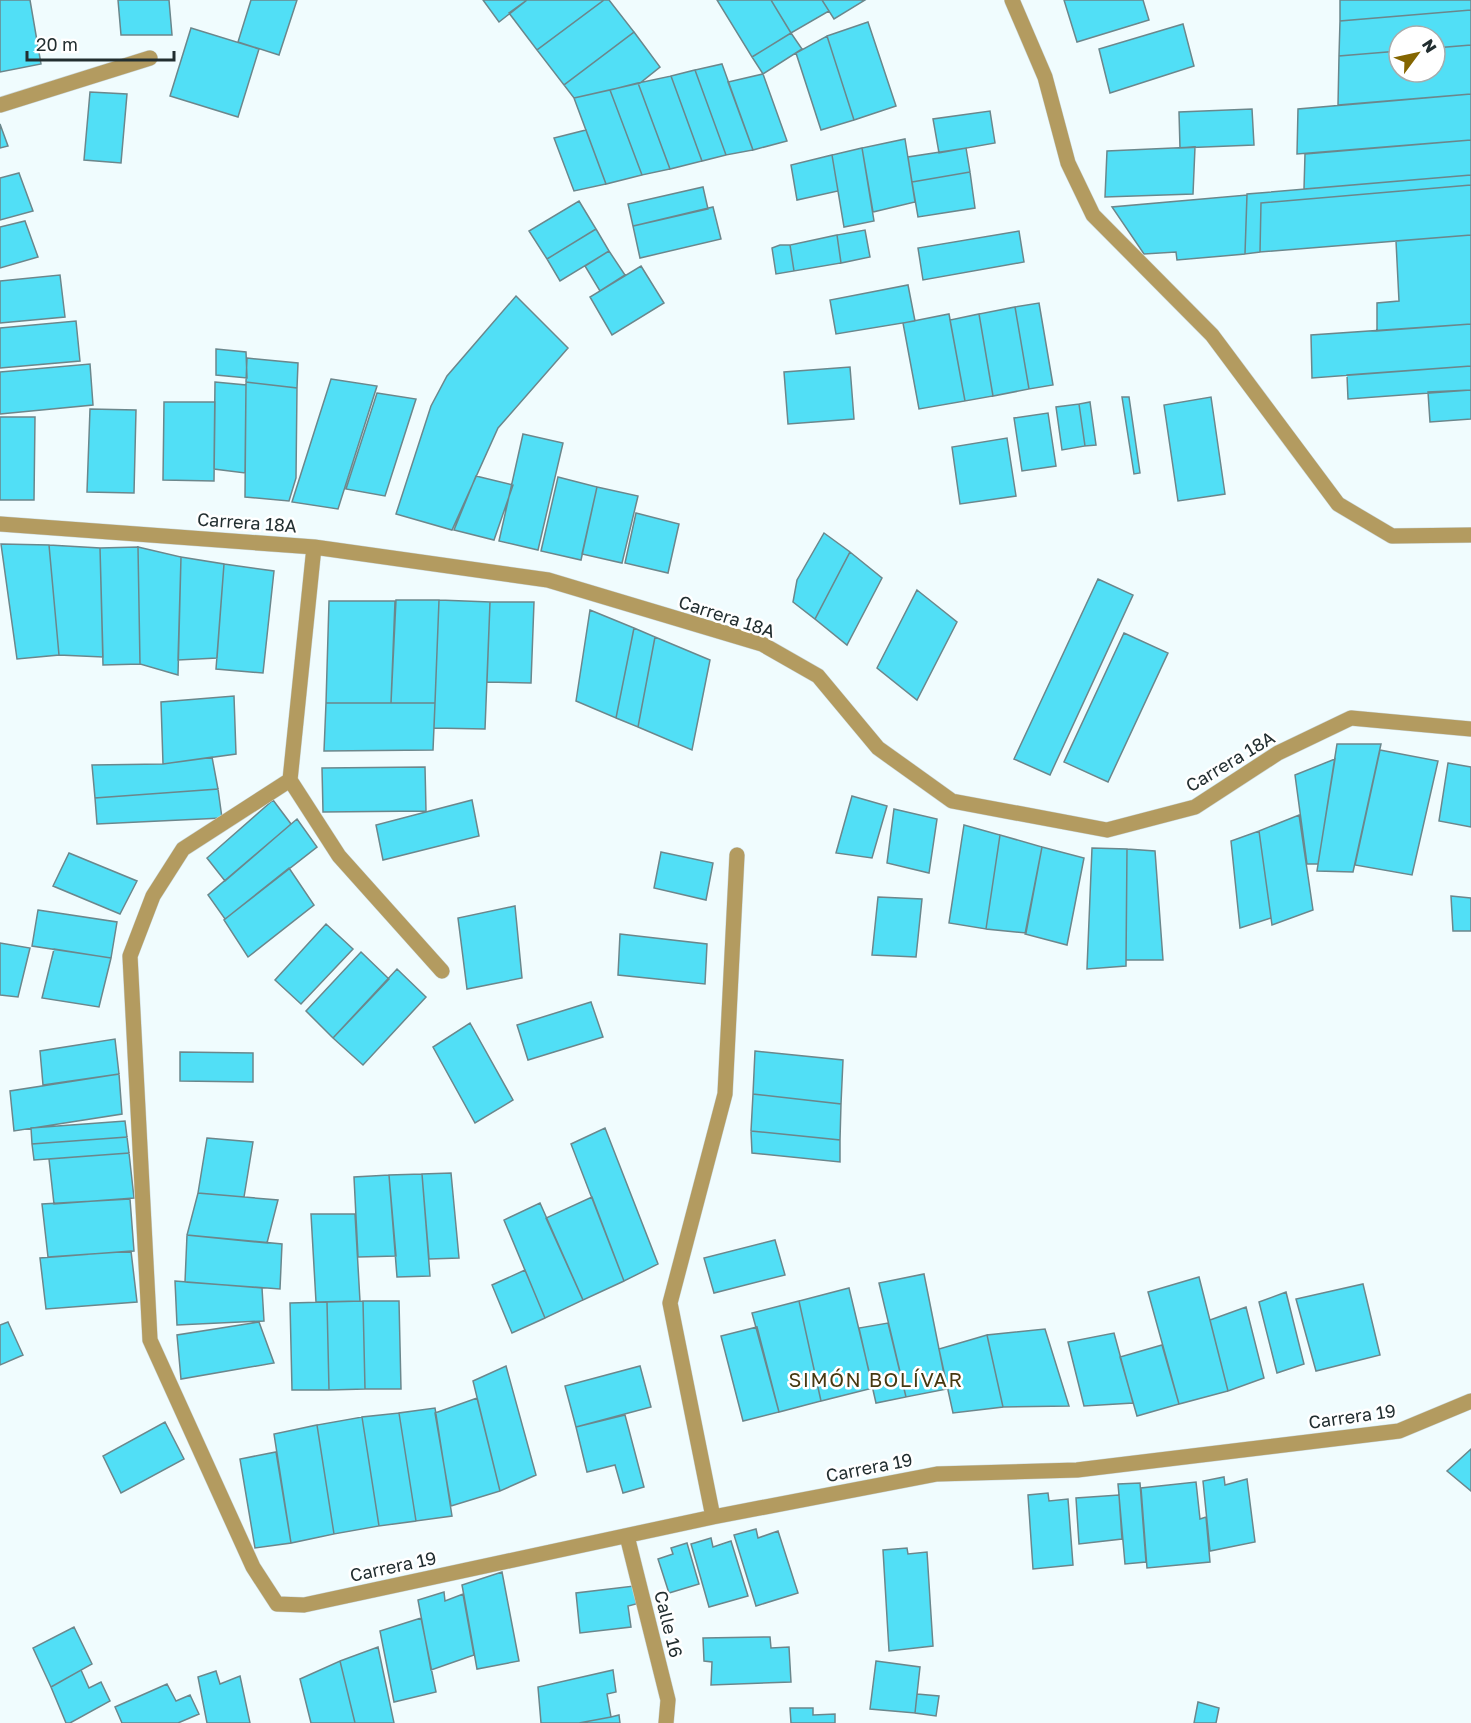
<svg xmlns="http://www.w3.org/2000/svg" width="1471" height="1723" font-family="'Golos Text',sans-serif">
  <rect width="100%" height="100%" fill="#f0fcfe"/>
  <path fill="#51dff6" stroke="#6b878c" stroke-width="1.5" d="M0 0H30L41 64 0 72Z
    M118 0H169L172 35H121Z
    M251 0H297L279 55 238 42Z
    M483 0H527L499 22Z
    M527 0H604L537 50 509 13Z
    M604 0H609L634 32 564 85 537 50Z
    M717 0H771L791 33 752 57Z
    M771 0H822L829 11 791 33Z
    M822 0H865L834 19Z
    M1064 0H1143L1149 20 1077 42Z
    M1340 0H1471V10L1340 21Z
    M1471 10V45L1435 48V36H1399V51L1339 56 1340 21Z
    M868 22 896 106 854 120 827 36Z
    M1183 24 1194 66 1110 93 1099 49Z
    M191 28 259 49 238 117 170 96Z
    M634 32 660 67 640 83 574 98 564 85Z
    M791 33 802 49 763 74 752 57Z
    M827 36 854 120 821 130 796 53Z
    M1471 45V94L1338 105 1339 56 1399 51V72H1435V48Z
    M722 64 753 150 726 155 695 70Z
    M695 70 726 155 702 161 671 76Z
    M763 74 787 141 753 150 728 82Z
    M671 76 702 161 670 169 638 83Z
    M638 83 670 169 642 175 610 90Z
    M610 90 642 175 606 184 574 98Z
    M90 92 127 94 121 163 84 160Z
    M1471 94V140L1297 154 1298 109Z
    M1252 109 1254 145 1180 148 1179 112Z
    M990 111 995 143 939 153 933 119Z
    M0 124 8 146 0 148Z
    M586 130 606 184 574 191 554 138Z
    M905 139 915 202 873 212 862 148Z
    M1471 140V175L1304 189 1305 154Z
    M1195 147 1193 194 1105 197 1107 151Z
    M862 148 874 221 844 227 832 155Z
    M966 148 970 172 912 182 908 157Z
    M832 155 838 191 797 200 791 165Z
    M970 172 975 208 918 217 912 182Z
    M19 173 33 211 0 220V178Z
    M1471 175V185L1261 203 1260 252 1245 254 1247 194Z
    M1471 185V235L1260 252 1261 203Z
    M703 187 708 209 633 226 628 204Z
    M1247 195 1245 254 1223 256 1177 260 1176 252 1144 254 1112 207Z
    M579 201 596 229 547 259 529 231Z
    M713 207 721 239 640 258 633 226Z
    M25 221 38 257 0 268V227Z
    M596 229 609 251 560 281 547 259Z
    M865 230 870 257 841 263 837 235Z
    M1019 231 1024 262 923 280 918 248Z
    M837 235 841 263 794 271 790 245Z
    M1471 235V324L1377 331V303L1399 301 1396 241Z
    M780 245H790L794 271 776 274 772 248Z
    M609 251 625 275 600 291 585 266Z
    M641 266 664 303 612 335 590 297Z
    M60 275 65 317 0 323V281Z
    M908 285 915 321 836 334 830 300Z
    M516 296 568 348 498 428 452 530 396 514 431 406 447 376Z
    M1039 303 1053 385 1029 389 1015 307Z
    M1015 307 1029 389 993 396 979 314Z
    M949 314 965 401 919 409 903 323Z
    M979 314 993 396 965 401 950 320Z
    M76 321 80 361 0 368V328Z
    M1471 324V366L1312 378 1311 335Z
    M216 349 246 352 247 378 216 375Z
    M247 358 298 363 297 388 246 382Z
    M90 364 93 405 0 414V372Z
    M1471 366V390L1348 399 1347 375Z
    M850 367 854 419 788 424 784 372Z
    M331 379 377 386 338 509 292 502Z
    M215 382 246 385 245 473 214 469Z
    M246 382 297 388 296 478 289 501 245 497Z
    M1471 390V419L1430 422 1428 392Z
    M377 393 416 399 385 496 346 489Z
    M1122 397H1129L1140 473 1134 474Z
    M1211 397 1225 494 1178 501 1164 405Z
    M164 402H215L214 481 163 480Z
    M1090 402 1096 445 1085 446 1079 404Z
    M1079 404 1085 446 1062 450 1056 407Z
    M90 409 136 410 134 493 87 492Z
    M1048 413 1056 466 1022 471 1014 418Z
    M0 417H35L34 500H0Z
    M523 434 563 443 538 550 499 541Z
    M1007 438 1016 496 960 504 952 447Z
    M476 476 513 485 494 540 454 530Z
    M558 477 597 487 581 560 541 551Z
    M597 487 638 496 622 563 582 554Z
    M636 513 679 524 668 573 625 563Z
    M824 533 850 552 815 619 793 602 797 580Z
    M1 544 49 545 59 655 17 659Z
    M49 545 100 548 103 657 59 655Z
    M138 547 140 664 103 665 100 548Z
    M138 547 181 557 178 675 140 664Z
    M850 552 882 578 847 645 815 619Z
    M181 557 224 564 217 658 178 660Z
    M224 564 274 571 263 673 216 669Z
    M1098 579 1133 595 1050 775 1014 759Z
    M917 590 957 622 917 700 877 668Z
    M396 600H439L435 703H391Z
    M439 600 490 602 485 729 434 728Z
    M329 601H395L391 703H326Z
    M490 602H534L531 683 487 682Z
    M590 610 634 628 616 718 576 701Z
    M634 628 655 637 638 727 616 718Z
    M1124 633 1168 653 1108 782 1064 762Z
    M655 637 710 660 692 750 638 727Z
    M234 696 236 754 163 764 161 702Z
    M326 703H435L433 750 324 751Z
    M1337 744H1381L1353 872 1317 871Z
    M1380 750 1438 761 1412 875 1355 865Z
    M212 757 218 789 95 798 92 765 163 764Z
    M1335 759 1318 864H1307L1295 775Z
    M1448 763 1471 767V827L1439 821Z
    M425 767 426 811 323 812 322 768Z
    M218 789 222 818 97 824 95 798Z
    M852 796 887 806 872 858 836 853Z
    M273 800 291 824 225 881 207 858Z
    M472 800 479 836 383 860 376 825Z
    M894 809 937 819 929 873 887 863Z
    M1299 815 1313 910 1272 925 1259 831Z
    M297 819 317 847 225 919 208 895Z
    M964 825 1000 835 986 929 949 923Z
    M1259 831 1271 918 1240 928 1231 841Z
    M1000 835 1042 847 1026 933 986 929Z
    M1042 847 1084 858 1067 945 1025 934Z
    M1092 848 1127 849 1126 966 1087 969Z
    M1127 849 1155 851 1163 960H1126Z
    M661 852 713 863 706 900 654 888Z
    M69 853 137 881 120 914 53 886Z
    M289 868 314 905 248 957 224 920Z
    M1451 896 1471 898V931H1453Z
    M878 897 922 899 916 957 872 955Z
    M515 906 522 978 467 989 458 918Z
    M38 910 117 922 111 958 32 946Z
    M326 924 353 949 301 1004 275 980Z
    M620 934 707 944 705 984 618 975Z
    M0 943 30 948 18 997 0 995Z
    M54 949 111 958 99 1007 42 998Z
    M361 952 389 979 333 1038 306 1011Z
    M397 969 426 997 363 1065 333 1038Z
    M591 1002 603 1037 528 1060 517 1025Z
    M470 1023 513 1100 475 1123 433 1047Z
    M115 1039 119 1074 43 1085 40 1051Z
    M755 1051 843 1060 841 1104 753 1094Z
    M180 1052 253 1053V1082L180 1081Z
    M119 1074 122 1114 14 1131 10 1091Z
    M753 1094 841 1104 840 1140 751 1131Z
    M125 1121 127 1137 32 1144 31 1128Z
    M605 1128 658 1264 624 1281 571 1144Z
    M751 1131 840 1140V1162L752 1153Z
    M127 1137 129 1153 34 1160 32 1144Z
    M207 1138 253 1142 244 1197 198 1193Z
    M129 1153 134 1198 54 1204 49 1159Z
    M451 1173 459 1258 429 1259 422 1174Z
    M422 1174 430 1276 397 1277 389 1175Z
    M389 1175 396 1256 358 1257 354 1177Z
    M198 1193 278 1200 267 1243 187 1235Z
    M592 1197 624 1281 583 1300 546 1218Z
    M130 1199 134 1251 48 1257 42 1204Z
    M540 1203 583 1300 545 1318 504 1220Z
    M311 1214H355L360 1301 316 1302Z
    M187 1235 282 1244 280 1289 185 1282Z
    M775 1240 785 1275 714 1293 704 1258Z
    M131 1251 137 1302 46 1309 40 1258Z
    M525 1270 545 1318 512 1333 492 1285Z
    M924 1274 947 1389 906 1397 879 1283Z
    M1199 1277 1228 1391 1179 1404 1148 1292Z
    M175 1281 262 1288 264 1321 177 1325Z
    M1363 1284 1380 1355 1316 1371 1296 1299Z
    M849 1288 873 1388 821 1401 799 1301Z
    M1286 1292 1304 1364 1277 1373 1259 1302Z
    M363 1301 365 1389 329 1390 327 1302Z
    M363 1301H399L401 1389H365Z
    M799 1301 821 1401 779 1412 752 1313Z
    M327 1302 329 1390H292L290 1303Z
    M1246 1307 1264 1378 1228 1391 1210 1320Z
    M8 1322 23 1355 0 1365V1325Z
    M259 1322 274 1363 181 1379 177 1335Z
    M888 1323 906 1397 876 1403 859 1328Z
    M757 1327 779 1412 743 1421 721 1336Z
    M1045 1329 1069 1406 1003 1407 987 1335Z
    M1114 1333 1133 1403 1084 1406 1068 1342Z
    M987 1335 1003 1407 953 1413 939 1349Z
    M1162 1345 1179 1404 1137 1416 1120 1357Z
    M506 1366 536 1475 500 1491 473 1381Z
    M640 1366 651 1407 576 1427 565 1386Z
    M477 1398 500 1491 451 1506 435 1413Z
    M435 1408 452 1516 416 1521 399 1413Z
    M399 1413 416 1521 379 1526 362 1417Z
    M625 1415 644 1487 623 1493 615 1465 587 1472 576 1427Z
    M362 1417 379 1526 334 1534 317 1425Z
    M165 1422 184 1459 121 1493 103 1456Z
    M317 1425 334 1534 291 1543 274 1434Z
    M1471 1449V1491L1447 1471Z
    M276 1452 291 1543 255 1548 240 1459Z
    M1224 1477 1225 1485 1247 1479 1255 1542 1210 1551 1203 1481Z
    M1196 1482 1200 1519 1206 1517 1210 1562 1147 1568 1141 1488Z
    M1140 1483 1146 1562 1125 1564 1118 1484Z
    M1048 1493 1049 1501 1068 1499 1073 1565 1033 1569 1028 1495Z
    M1119 1495 1122 1539 1079 1544 1076 1498Z
    M756 1529 758 1538 778 1531 798 1593 756 1606 734 1535Z
    M711 1538 713 1547 731 1541 748 1596 709 1607 691 1544Z
    M687 1543 699 1584 669 1593 658 1559 673 1554 671 1548Z
    M907 1548 908 1554 927 1552 933 1646 889 1651 883 1550Z
    M502 1572 519 1661 477 1669 462 1585Z
    M634 1586 636 1604 628 1606 631 1627 580 1633 576 1593Z
    M444 1592 445 1601 463 1594 474 1655 431 1670 418 1600Z
    M421 1618 436 1692 394 1702 380 1631Z
    M74 1627 92 1664 51 1687 33 1648Z
    M770 1637 771 1648 789 1647 791 1682 711 1685 712 1662 704 1661 703 1638Z
    M378 1647 394 1723H355L340 1661Z
    M340 1661 355 1723H311L300 1679Z
    M876 1661 920 1667 915 1713 870 1709Z
    M81 1670 89 1688 101 1682 110 1701 70 1723H66L51 1687Z
    M613 1670 616 1692 607 1694 611 1717 579 1723H541L538 1687Z
    M216 1671 220 1684 240 1676 250 1723H207L198 1677Z
    M167 1684 176 1701 190 1695 199 1714 178 1723H122L115 1707Z
    M917 1694 939 1696 936 1716 915 1713Z
    M1198 1702 1219 1708 1216 1723H1194Z
    M790 1708H813V1715L835 1714V1723H791Z
    M619 1715 620 1723H579L611 1717Z"/>
  <g fill="none" stroke-linecap="round" stroke-linejoin="round">
    <defs>
      <path id="minor" d="M1012 0 1045 77 1068 163 1093 215 1212 335 1338 504 1392 536 1471 535
        M0 105 150 58
        M0 524 314 547 548 580 762 644 818 676 878 748 952 801 1107 830 1195 807 1278 753 1351 718 1471 729
        M314 547 290 780 339 856 442 971
        M290 780 183 849 153 896 130 956 150 1340 253 1567 277 1604 304 1605 713 1517 937 1474 1077 1470 1399 1431 1471 1401
        M713 1517 670 1303 725 1094 737 855
        M627 1536 668 1700 666 1723"/>
    </defs>
    <use href="#minor" stroke="#cbd7d9" stroke-width="16"/>
    <use href="#minor" stroke="#b39b60" stroke-width="15"/>
  </g>
  <g text-anchor="middle" dominant-baseline="central" stroke-width="5" stroke-linejoin="round" paint-order="stroke">
    <g font-size="18" fill="#222e30" stroke="#fff">
      <text transform="translate(247 522) rotate(4)">Carrera 18A</text>
      <text transform="translate(727 616) rotate(18)">Carrera 18A</text>
      <text transform="translate(1230 761) rotate(-31)">Carrera 18A</text>
      <text transform="translate(1352 1416) rotate(-8)">Carrera 19</text>
      <text transform="translate(869 1467) rotate(-11)">Carrera 19</text>
      <text transform="translate(393 1566) rotate(-12)">Carrera 19</text>
      <text transform="translate(669 1624) rotate(76)">Calle 16</text>
    </g>
    <g font-size="20" letter-spacing="1.5" fill="#473810" stroke="#fff">
      <text x="876" y="1379">SIMÓN BOLÍVAR</text>
    </g>
  </g>
  <g transform="translate(1417 54) rotate(57)"><circle r="28" fill="#ffffff" stroke="#a7abac" stroke-width="1.5"/>
  <path d="M0-4.5L10 22L0 15L-10 22Z" fill="#846500"/>
  <text y="-9" font-size="16" font-weight="bold" text-anchor="middle" fill="#222e30">N</text>
  </g>
  <path d="M27 51v9h147v-9" fill="none" stroke="#222e30" stroke-width="3"/>
  <text x="36" y="51" font-size="18" fill="#222e30" stroke="#ffffff" stroke-width="4.5" paint-order="stroke">20 m</text>
</svg>
